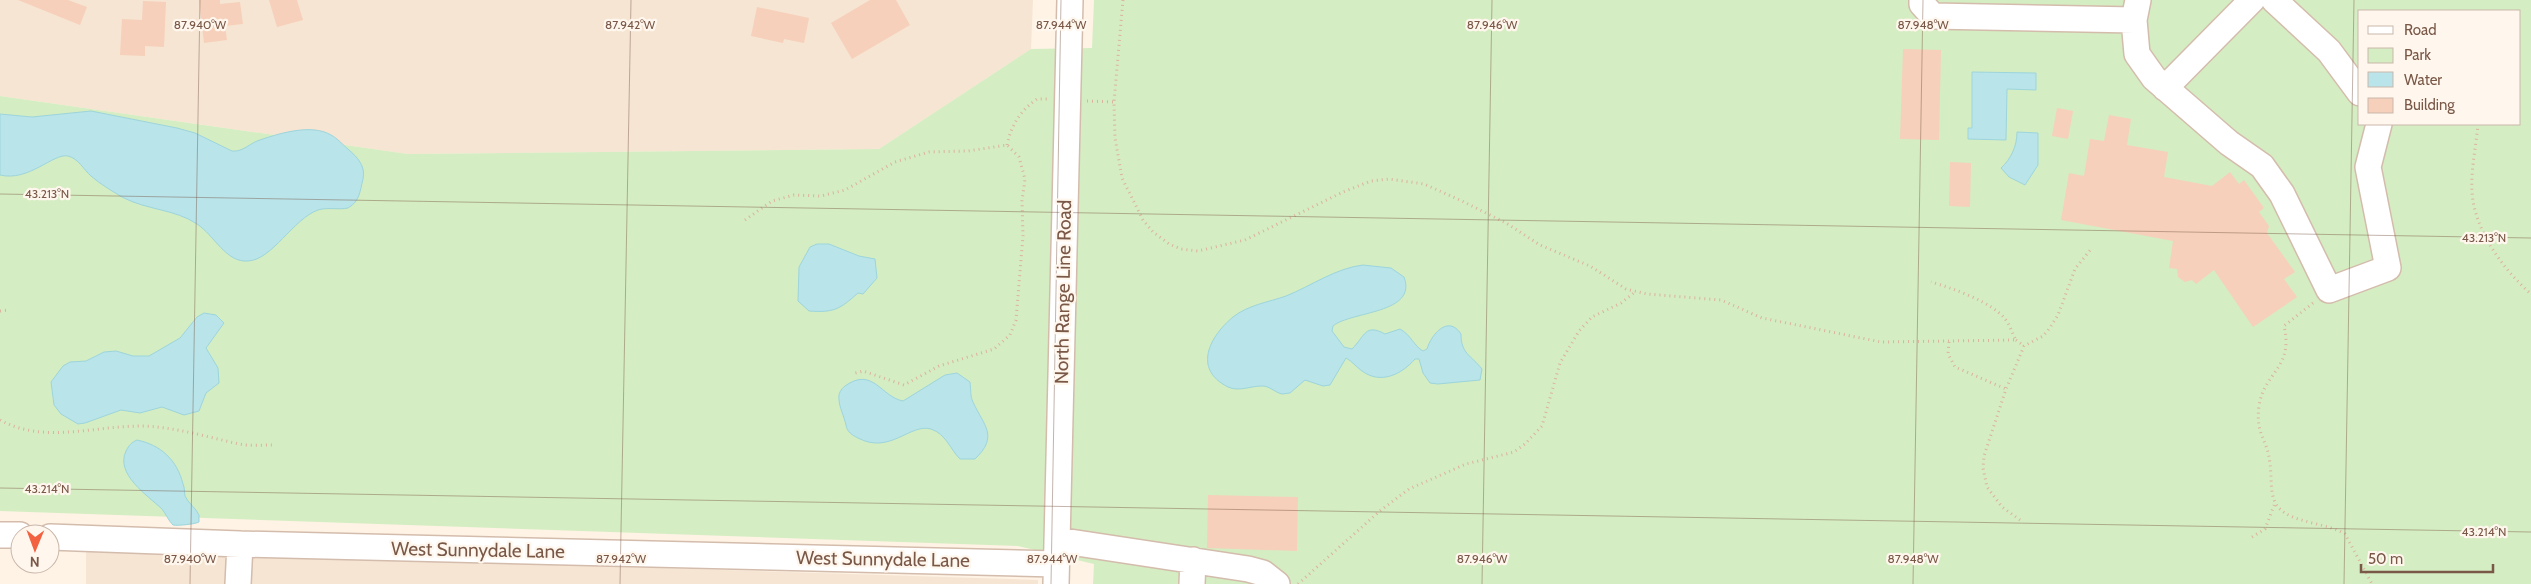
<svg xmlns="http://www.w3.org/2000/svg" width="2531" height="584" font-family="Cabin,sans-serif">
  <rect width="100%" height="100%" fill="#fef3e5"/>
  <path fill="#f6e5d3" d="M0 0H1033L1031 49 879 149 408 154 0 96Z
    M86 550 1038 580V584H86Z"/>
  <path fill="#d5edc2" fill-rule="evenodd" d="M1094 0H2531V584H1093L1094 564 1018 546 0 511V96L408 154 879 149 1031 49 1092 48ZM2360 11H2520V124H2360Z"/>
  <path fill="#b8e4ea" stroke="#9dd5dc" d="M1972 72 2036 73V90L2007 89 2006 140 1968 139V128H1972Z
    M91 111 177 128 195 133 232 151C242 152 248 145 257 141 277 134 311 123 331 135 337 138 343 145 349 150 357 157 366 166 363 179 360 191 360 201 348 208 339 210 327 207 318 210 293 219 272 260 248 261 226 263 214 235 197 224 175 209 146 210 122 197 112 191 100 184 91 176 83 169 79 159 68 156 53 153 29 182 0 175V114L32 117Z
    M2017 132 2038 133V165L2025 185 2009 177 2001 168C2011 159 2017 146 2017 132Z
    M829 244 859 256 875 259 877 278 863 294 858 293C840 309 834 313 809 311L798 301 799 267 810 247 817 244Z
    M1363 265 1391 268 1404 277C1418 314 1351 311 1333 326L1332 331 1344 347 1352 349C1365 336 1365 323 1385 334L1400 329C1411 335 1414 346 1423 351L1427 349C1431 335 1448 314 1461 334 1461 354 1471 355 1482 369L1480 380 1438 384 1430 383 1423 373 1419 359H1415C1402 374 1381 385 1362 371 1356 367 1352 361 1346 358L1330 385 1323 386 1305 380 1290 393 1282 394C1274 392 1270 386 1262 386 1250 386 1239 392 1228 387 1192 369 1210 336 1233 317 1248 305 1269 302 1286 296 1311 286 1336 268 1363 265Z
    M204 313 216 315 224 323 206 348 218 368 219 383 206 393 199 411 184 415 162 407 140 413 121 410 85 423 78 424 61 414 54 405 51 382 63 366 70 362 86 361 104 352 116 351 133 356H149L180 338 197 317Z
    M957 373 970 382C971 389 970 396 973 402 984 426 999 436 975 459H960C950 449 946 434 931 429 910 423 890 455 858 438 852 435 847 432 846 425 844 416 839 407 839 399 838 394 841 389 845 386 873 366 881 397 903 401L945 375Z
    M137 440C161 445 177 460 183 484 185 488 184 492 185 496 188 503 196 508 199 515V522C196 524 177 526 173 525 168 520 166 514 162 509 147 495 115 474 126 451 129 445 132 442 137 440Z"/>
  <path fill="#f6d0ba" d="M18 0H68L87 7 80 25Z
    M199 0H220V4L240 2 243 24 225 26 227 40 204 43Z
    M269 0H297L303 20 277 27Z
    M870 0H896L910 25 852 59 831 23Z
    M143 1 166 2 164 47 145 46V56L120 55 122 19 142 20Z
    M757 7 809 18 804 43 784 39 783 43 751 36Z
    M1903 49 1941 50 1939 140 1900 139Z
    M2057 108 2073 111 2068 139 2052 136Z
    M2109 115 2131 119 2127 145 2168 152 2164 177 2212 186 2230 172 2239 184 2244 180 2264 208 2259 212 2269 226 2267 233 2295 272 2284 279 2297 297 2253 327 2214 270 2196 284 2192 280 2185 282 2178 277 2177 269 2169 268 2173 241 2061 220 2069 173 2084 176 2090 139 2104 141Z
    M1950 162 1971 163 1970 207 1949 206Z
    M1208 495 1298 497 1297 551 1207 548Z"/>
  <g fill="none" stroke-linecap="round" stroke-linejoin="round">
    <defs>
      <path id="minor" d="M1922 0V4L1933 16 2134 20
        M2138 0 2134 20 2137 54 2154 78 2229 143 2262 166 2282 194 2329 290 2388 268 2368 167 2379 124
        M2274 0 2329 51 2360 93
        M2165 88 2252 0
        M0 535H20
        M50 537 240 544 1056 564
        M1057 540 1248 569 1263 573 1277 584
        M238 584 240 544
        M1056 584 1070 0
        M1192 584 1193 560"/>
    </defs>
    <use href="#minor" stroke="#d4bcac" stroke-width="28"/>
    <path stroke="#dbb39d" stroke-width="3" stroke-dasharray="1 4" stroke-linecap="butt" d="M1123 0 1114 102 1115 138 1122 178 1143 220 1153 232 1169 244 1181 249 1198 251 1245 240 1343 192 1371 181 1389 179 1424 184 1462 201 1506 223 1540 245 1590 266 1626 289 1647 294 1721 300 1762 318 1881 342 2016 340C2012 333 2010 325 2005 319 1992 302 1952 288 1931 282
      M1087 101 1114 102
      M2478 124C2476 148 2469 177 2473 201 2479 236 2504 270 2531 294
      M1007 145C1011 125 1021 110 1037 99H1049
      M745 220 772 201 794 195 821 196 845 190 895 162 929 152 968 151 1007 145 1019 157 1025 179 1022 201 1023 236 1016 320 1010 335 994 349 939 366 904 385 863 371 852 374
      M2313 303 2284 326C2294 368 2264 372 2259 406 2255 436 2268 439 2270 464 2272 477 2269 498 2279 508 2292 523 2328 523 2345 534L2372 584
      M0 311 9 310
      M2016 340 2024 346
      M1949 342 1948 354 1955 367 2006 389
      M0 420C49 447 105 421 157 427 185 430 212 438 239 444 250 446 262 445 273 445
      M2020 520 2002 507 1987 487 1983 468 1984 456 2006 389 2024 346 2043 336 2049 329 2058 315 2075 269 2091 249
      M2252 537 2265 529 2275 503
      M1298 584 1381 510 1409 489 1466 464 1514 452 1525 444 1542 426 1560 363 1579 331 1592 317 1621 303 1635 292"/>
    <use href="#minor" stroke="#fff" stroke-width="25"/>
  </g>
  <path fill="none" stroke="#7a5848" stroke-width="1" stroke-opacity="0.45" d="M0 194 2531 238M0 488 2531 532M190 584 200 0M620 584 631 0M1051 584 1061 0M1482 584 1492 0M1913 584 1923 0M2344 584 2354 0"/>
  <g text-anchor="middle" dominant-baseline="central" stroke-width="4.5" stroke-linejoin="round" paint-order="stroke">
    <g font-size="19" fill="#7a5848" stroke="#fff7ed">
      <text transform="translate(1063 292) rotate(-89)">North Range Line Road</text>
      <text transform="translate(478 550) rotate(1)">West Sunnydale Lane</text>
      <text transform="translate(883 559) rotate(1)">West Sunnydale Lane</text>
    </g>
  </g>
  <g font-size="12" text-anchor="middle" fill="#7a5848" stroke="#fff7ed" stroke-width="4.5" stroke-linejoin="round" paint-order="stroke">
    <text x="200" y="29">87.940°W</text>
    <text x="630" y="29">87.942°W</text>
    <text x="1061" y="29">87.944°W</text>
    <text x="1492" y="29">87.946°W</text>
    <text x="1923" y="29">87.948°W</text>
    <text x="47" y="198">43.213°N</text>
    <text x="2484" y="242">43.213°N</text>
    <text x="47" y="493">43.214°N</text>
    <text x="2484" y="536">43.214°N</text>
    <text x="190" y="563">87.940°W</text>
    <text x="621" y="563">87.942°W</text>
    <text x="1052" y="563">87.944°W</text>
    <text x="1482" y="563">87.946°W</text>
    <text x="1913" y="563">87.948°W</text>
  </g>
  <rect x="2358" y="10" width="162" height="115" fill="#fff7ed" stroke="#cab7ab"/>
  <rect x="2368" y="26" width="25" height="8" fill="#ffffff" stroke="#cab7ab"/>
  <text x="2404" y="35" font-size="15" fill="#7a5848">Road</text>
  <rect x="2368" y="48" width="25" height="15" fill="#d5edc2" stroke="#cab7ab"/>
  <text x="2404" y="60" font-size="15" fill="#7a5848">Park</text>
  <rect x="2368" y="72" width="25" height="15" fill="#b8e4ea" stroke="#cab7ab"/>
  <text x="2404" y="85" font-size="15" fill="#7a5848">Water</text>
  <rect x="2368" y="98" width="25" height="15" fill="#f6d0ba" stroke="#cab7ab"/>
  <text x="2404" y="110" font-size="15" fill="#7a5848">Building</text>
  <g transform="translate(35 549) rotate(181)"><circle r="24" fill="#fff7ed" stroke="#cab7ab"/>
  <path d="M0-4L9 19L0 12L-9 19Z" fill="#f26241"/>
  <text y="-8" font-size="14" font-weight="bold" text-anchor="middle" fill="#7a5848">N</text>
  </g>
  <path d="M2361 564v8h132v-8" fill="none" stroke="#7a5848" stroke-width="2.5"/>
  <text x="2368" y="564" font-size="15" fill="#7a5848" stroke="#fff7ed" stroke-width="4" paint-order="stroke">50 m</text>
</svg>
